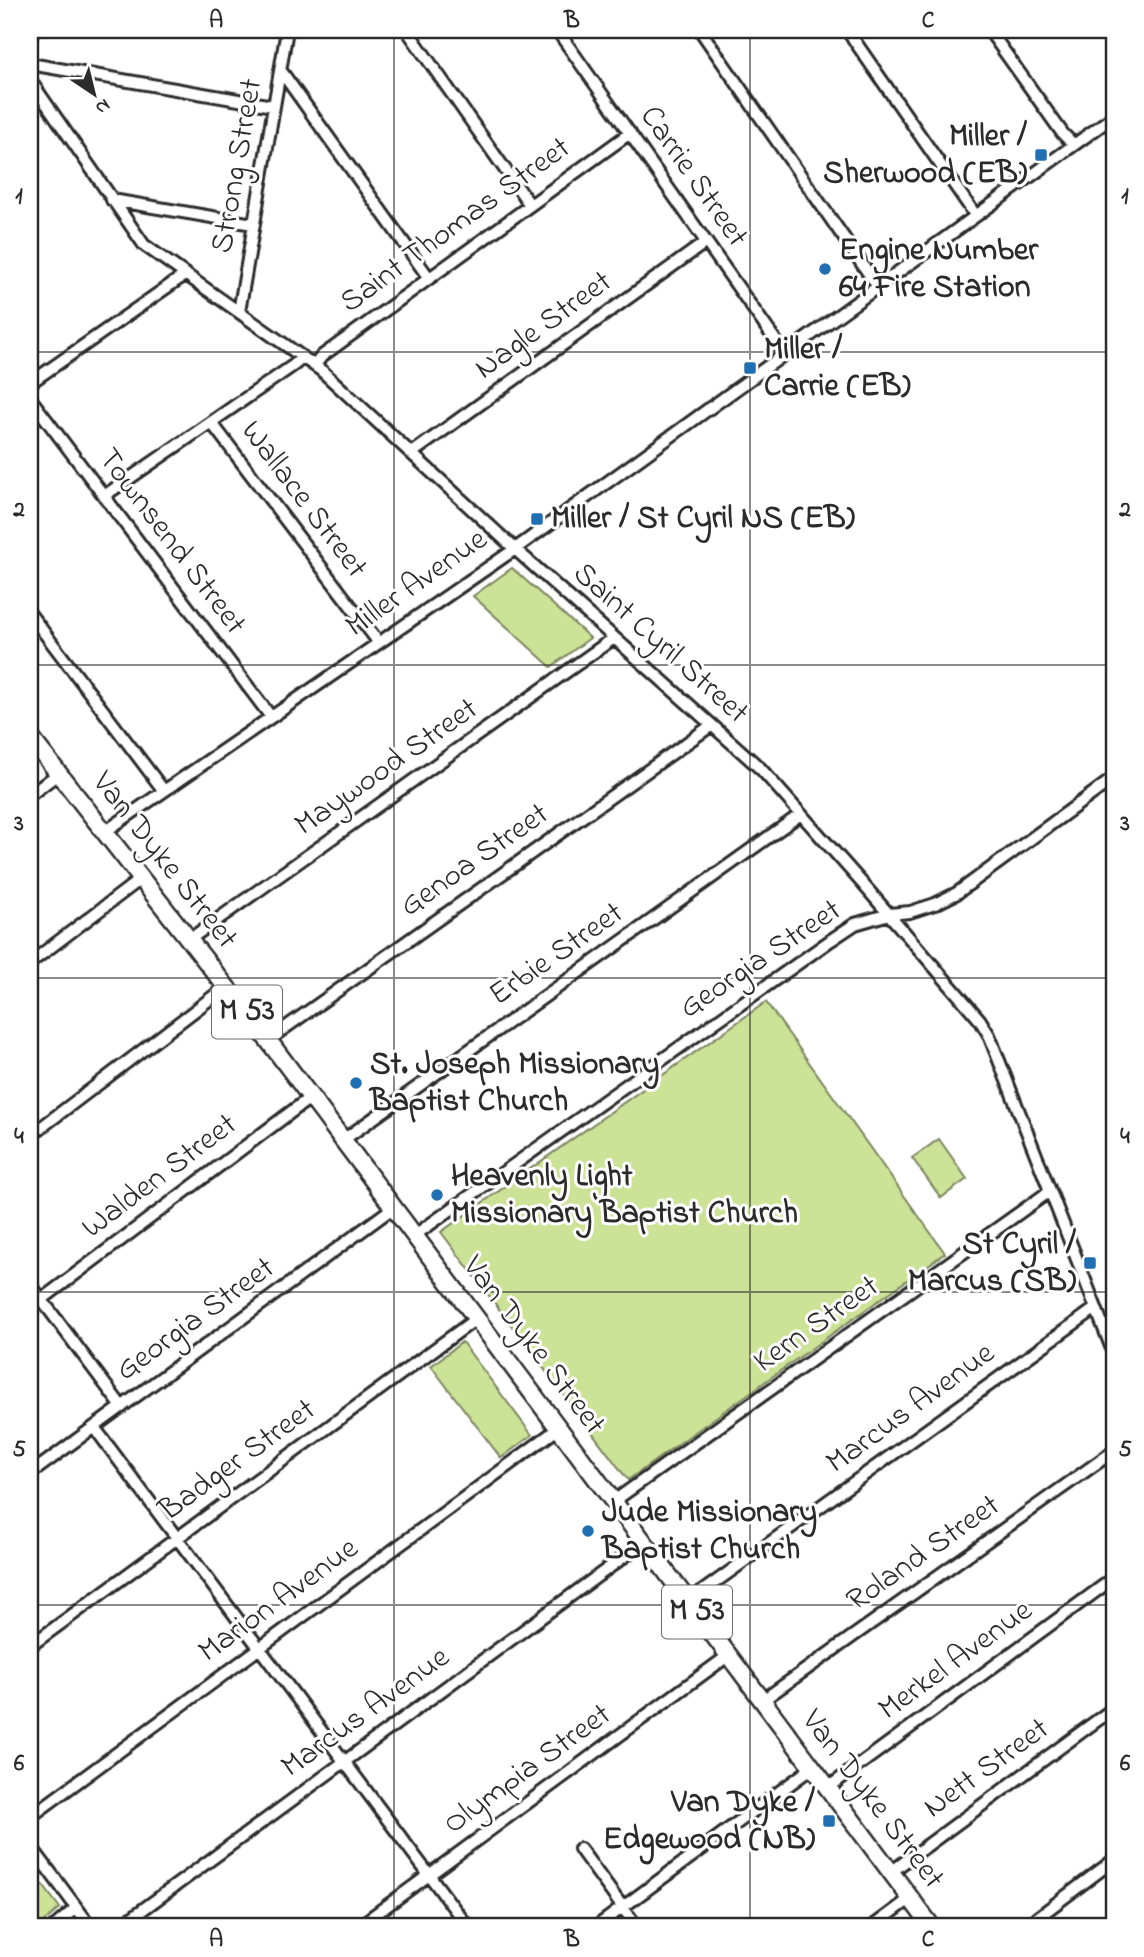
<svg xmlns="http://www.w3.org/2000/svg" width="1144" height="1957" font-family="'Indie Flower',sans-serif">
  <rect width="100%" height="100%" fill="#fff"/>
  <filter id="ink" filterUnits="userSpaceOnUse"><feTurbulence type="fractalNoise" baseFrequency=".0143" numOctaves="2"/><feDisplacementMap in="SourceGraphic" scale="14" xChannelSelector="R" yChannelSelector="G"/><feConvolveMatrix kernelMatrix="1 2 1 2 8 2 1 2 1" color-interpolation-filters="sRGB"/></filter>
  <g filter="url(#ink)">
    <path fill="#cce297" stroke="#7c8661" stroke-width="2" d="M512 568 590 638 551 667 473 596Z
      M766 1002 945 1253 628 1480 441 1232Z
      M939 1139 967 1179 941 1198 912 1158Z
      M462 1342 532 1435 501 1458 431 1366Z
      M33 1872 60 1908 38 1927H30V1874Z"/>
    <g fill="none" stroke-linecap="round" stroke-linejoin="round">
      <defs>
        <path id="street" d="M407 30 530 205
          M557 30 785 354
          M700 30 878 287
          M847 30 976 216
          M989 30 1063 134 1074 145
          M30 64 273 106
          M281 71 429 278
          M30 80 144 245 322 371 515 549 761 769 862 883 980 1020 989 1035 1114 1354
          M112 200 253 224
          M239 312 287 30
          M315 365 322 356 630 133
          M30 383 186 274
          M30 398 271 717
          M211 422 379 643
          M412 453 706 242
          M104 496 294 365 303 357
          M30 614 164 791
          M30 795 59 773
          M106 831 515 549 1114 116
          M190 939 614 638
          M30 963 142 878
          M268 1040 712 725
          M30 1136 227 986
          M343 1140 801 814
          M415 1235 831 940 855 924 889 914 910 912 935 904 957 893 1114 778
          M30 1284 122 1407
          M41 1300 311 1097
          M94 1427 468 1927
          M30 1474 394 1207
          M614 1501 1050 1191
          M689 1601 1096 1308
          M30 1646 477 1318
          M763 1700 1114 1451
          M829 1787 1114 1578
          M30 1817 559 1428
          M30 1845 91 1927
          M580 1849 637 1927
          M891 1872 1114 1708
          M54 1927 76 1908
          M119 1927 644 1542
          M358 1927 729 1655
          M596 1927 813 1767
          M872 1927 911 1898
          M1025 1927 1114 1860"/>
        <path id="secondary" d="M30 35 32 30"/>
        <path id="primary" d="M30 737 268 1040 932 1927"/>
      </defs>
      <use href="#street" stroke="#2b2b2b" stroke-width="16"/>
      <use href="#secondary" stroke="#2b2b2b" stroke-width="19"/>
      <use href="#primary" stroke="#2b2b2b" stroke-width="21"/>
      <use href="#street" stroke="#fff" stroke-width="10"/>
      <use href="#secondary" stroke="#fff" stroke-width="14"/>
      <use href="#primary" stroke="#fff" stroke-width="16"/>
    </g>
  </g>
  <path fill="none" stroke="#2b2b2b" stroke-width="2" stroke-opacity="0.55" d="M394 30V1927M750 30V1927M30 352H1114M30 665H1114M30 978H1114M30 1292H1114M30 1605H1114"/>
  <g fill="#1f6fb2" stroke="#fff" stroke-width="2.5">
    <rect x="1034" y="148" width="14" height="14" rx="3.5"/>
    <circle cx="825" cy="269" r="7"/>
    <rect x="743" y="361" width="14" height="14" rx="3.5"/>
    <rect x="530" y="512" width="14" height="14" rx="3.5"/>
    <circle cx="356" cy="1083" r="7"/>
    <circle cx="437" cy="1195" r="7"/>
    <rect x="1083" y="1256" width="14" height="14" rx="3.5"/>
    <circle cx="588" cy="1531" r="7"/>
    <rect x="822" y="1814" width="14" height="14" rx="3.5"/>
  </g>
  <g text-anchor="middle" dominant-baseline="central" stroke-width="6" stroke-linejoin="round" paint-order="stroke">
    <g fill="#fff" stroke="#6b6b6b" stroke-width="2">
      <rect x="212" y="985.5" width="70" height="53" rx="5"/>
      <rect x="662" y="1585.5" width="70" height="53" rx="5"/>
    </g>
    <g font-size="30" font-weight="bold" fill="#2b2b2b">
      <text x="247" y="1012">M 53</text>
      <text x="697" y="1612">M 53</text>
    </g>
    <g font-size="32" font-weight="bold" fill="#2b2b2b" stroke="#fff" text-anchor="start">
      <text x="1027" y="137" text-anchor="end">Miller /<tspan x="1027" dy="37">Sherwood (EB)</tspan></text>
      <text x="839" y="251">Engine Number<tspan x="839" dy="37">64 Fire Station</tspan></text>
      <text x="764" y="350">Miller /<tspan x="764" dy="37">Carrie (EB)</tspan></text>
      <text x="551" y="519">Miller / St Cyril NS (EB)</text>
      <text x="370" y="1065">St. Joseph Missionary<tspan x="370" dy="37">Baptist Church</tspan></text>
      <text x="451" y="1177">Heavenly Light<tspan x="451" dy="37">Missionary Baptist Church</tspan></text>
      <text x="1076" y="1245" text-anchor="end">St Cyril /<tspan x="1076" dy="37">Marcus (SB)</tspan></text>
      <text x="602" y="1513">Jude Missionary<tspan x="602" dy="37">Baptist Church</tspan></text>
      <text x="815" y="1803" text-anchor="end">Van Dyke /<tspan x="815" dy="37">Edgewood (NB)</tspan></text>
    </g>
    <g font-size="32" fill="#2b2b2b" stroke="#fff">
      <text transform="translate(238 166) rotate(-80)">Strong Street</text>
      <text transform="translate(693 177) rotate(55)">Carrie Street</text>
      <text transform="translate(456 226) rotate(-36)">Saint Thomas Street</text>
      <text transform="translate(544 326) rotate(-36)">Nagle Street</text>
      <text transform="translate(303 500) rotate(53)">Wallace Street</text>
      <text transform="translate(171 542) rotate(53)">Townsend Street</text>
      <text transform="translate(417 584) rotate(-35)">Miller Avenue</text>
      <text transform="translate(660 644) rotate(42)">Saint Cyril Street</text>
      <text transform="translate(387 768) rotate(-35)">Maywood Street</text>
      <text transform="translate(164 861) rotate(52)">Van Dyke Street</text>
      <text transform="translate(475 861) rotate(-35)">Genoa Street</text>
      <text transform="translate(557 955) rotate(-35)">Erbie Street</text>
      <text transform="translate(761 960) rotate(-34)">Georgia Street</text>
      <text transform="translate(160 1177) rotate(-37)">Walden Street</text>
      <text transform="translate(196 1320) rotate(-36)">Georgia Street</text>
      <text transform="translate(817 1325) rotate(-35)">Kern Street</text>
      <text transform="translate(533 1346) rotate(53)">Van Dyke Street</text>
      <text transform="translate(911 1409) rotate(-36)">Marcus Avenue</text>
      <text transform="translate(238 1461) rotate(-36)">Badger Street</text>
      <text transform="translate(924 1554) rotate(-35)">Roland Street</text>
      <text transform="translate(279 1601) rotate(-36)">Marion Avenue</text>
      <text transform="translate(956 1661) rotate(-36)">Merkel Avenue</text>
      <text transform="translate(366 1713) rotate(-36)">Marcus Avenue</text>
      <text transform="translate(987 1769) rotate(-36)">Nett Street</text>
      <text transform="translate(528 1770) rotate(-36)">Olympia Street</text>
      <text transform="translate(872 1800) rotate(53)">Van Dyke Street</text>
    </g>
  </g>
  <rect width="1144" height="1957" fill="none" stroke="#fff" stroke-width="77"/>
  <g transform="translate(94 94) rotate(145)" stroke="#ffffff" stroke-width="5" paint-order="stroke">
  <path d="M0-5L12 26L0 18L-12 26Z" fill="#2b2b2b"/>
  <text y="-10" font-size="19" font-weight="bold" text-anchor="middle" fill="#2b2b2b">N</text>
  </g>
  <rect x="38" y="38" width="1068" height="1880" fill="none" stroke="#2b2b2b" stroke-width="2.5"/>
  <g font-size="23" text-anchor="middle" font-weight="bold" fill="#2b2b2b">
    <text x="216" y="27">A</text>
    <text x="572" y="27">B</text>
    <text x="928" y="27">C</text>
    <text x="19" y="203">1</text>
    <text x="1125" y="203">1</text>
    <text x="19" y="516">2</text>
    <text x="1125" y="516">2</text>
    <text x="19" y="830">3</text>
    <text x="1125" y="830">3</text>
    <text x="19" y="1143">4</text>
    <text x="1125" y="1143">4</text>
    <text x="19" y="1456">5</text>
    <text x="1125" y="1456">5</text>
    <text x="19" y="1770">6</text>
    <text x="1125" y="1770">6</text>
    <text x="216" y="1946">A</text>
    <text x="572" y="1946">B</text>
    <text x="928" y="1946">C</text>
  </g>
</svg>
